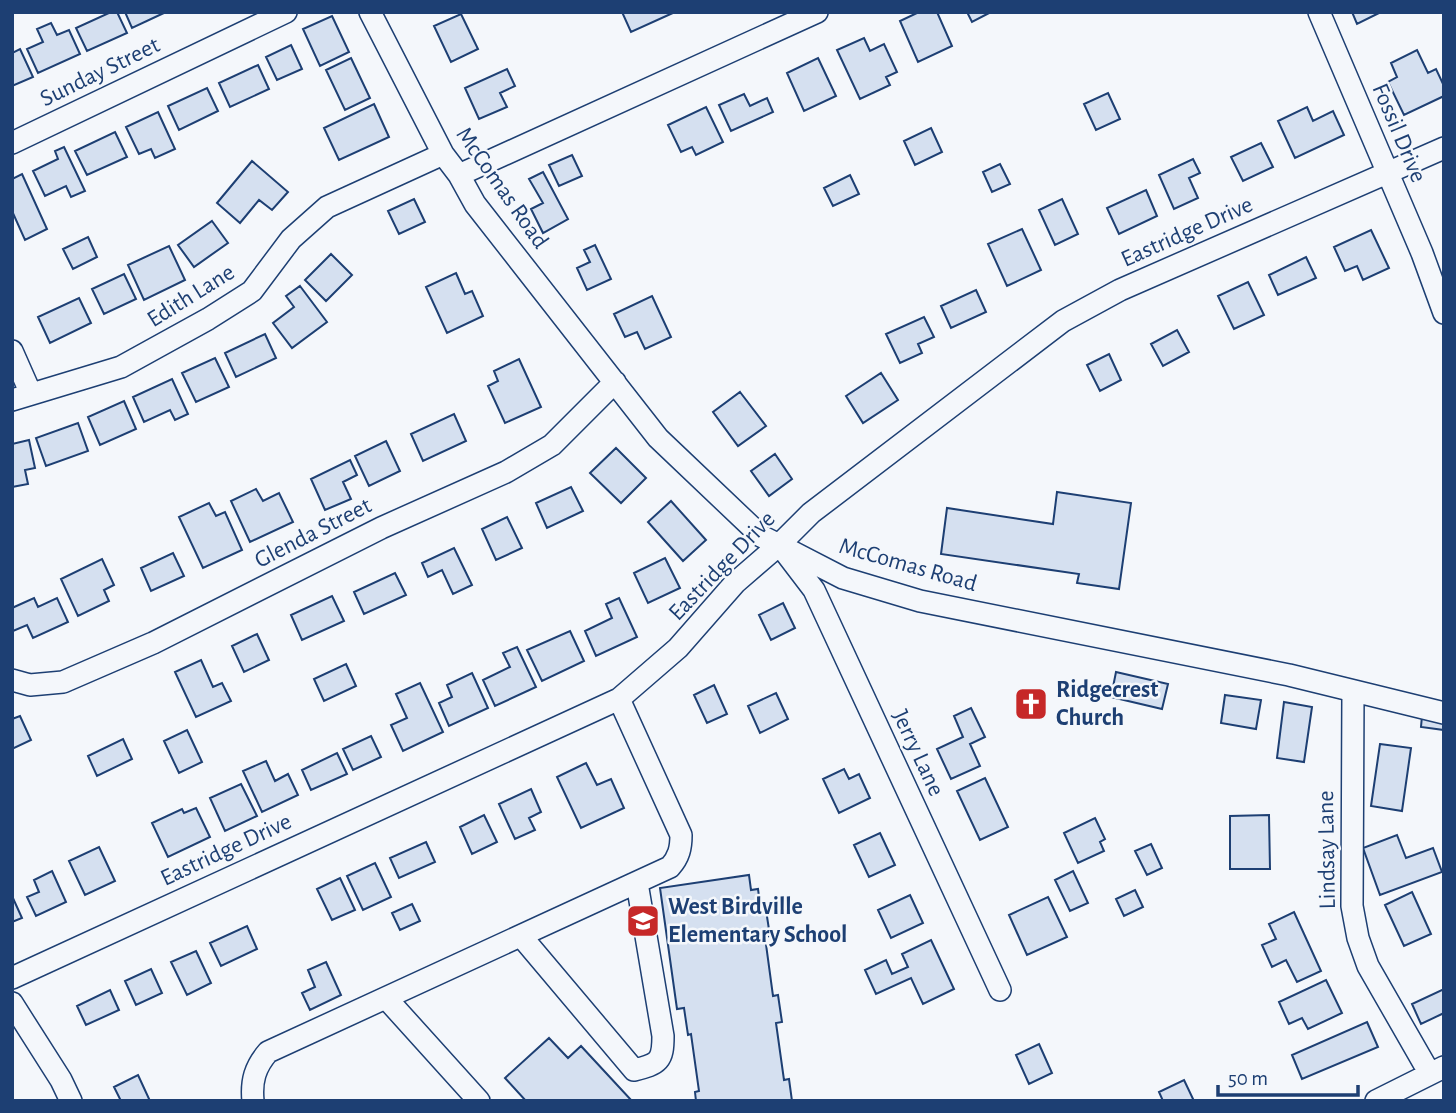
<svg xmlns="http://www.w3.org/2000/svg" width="1456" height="1113" font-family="'Alegreya Sans',sans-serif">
  <rect width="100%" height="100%" fill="#f4f7fb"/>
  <path fill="#d5e0f0" stroke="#1d3f73" stroke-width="2" d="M111 12H117L127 33 87 51 76 28Z
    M125 12H166L132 28Z
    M622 12H675L631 32Z
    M919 12H937L952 46 918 62 900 21Z
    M967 12H991L972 22Z
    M1352 12H1381L1357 24Z
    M461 14 478 49 451 62 434 26Z
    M332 16 349 52 320 66 303 29Z
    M51 23 57 35 69 30 80 54 38 73 27 49 43 42 37 29Z
    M864 38 870 51 884 44 897 72 886 77 890 85 860 99 837 50Z
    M291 45 302 69 277 80 266 57Z
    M20 49 33 77 12 86V53Z
    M1417 50 1428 73 1436 69 1444 86V96L1404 115 1388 82 1397 77 1391 63Z
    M351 58 370 98 345 110 326 70Z
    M818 58 836 96 804 111 787 73Z
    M258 65 269 89 230 107 219 83Z
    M507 69 515 86 500 93 507 107 479 119 465 88Z
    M207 88 218 111 179 130 168 106Z
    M1108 93 1120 119 1096 130 1084 104Z
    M744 94 750 106 767 98 773 112 731 131 719 105Z
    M374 104 389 137 339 160 324 128Z
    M706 107 723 142 696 155 692 147 681 152 668 125Z
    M1307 107 1313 121 1333 111 1344 135 1295 158 1278 121Z
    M158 112 175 149 155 158 151 149 139 154 126 127Z
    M931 128 942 152 915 165 904 141Z
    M115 132 127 157 87 175 75 151Z
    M1261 143 1273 167 1243 181 1231 157Z
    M64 147 85 191 71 197 66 186 45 196 33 171 58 159 55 151Z
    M572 155 582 176 559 186 549 165Z
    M1193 159 1200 173 1189 178 1198 198 1174 209 1159 175Z
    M252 161 288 192 272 210 259 200 240 223 217 203Z
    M1000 164 1010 184 992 192 983 172Z
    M543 172 568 219 543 233 531 209 543 203 529 179Z
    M22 174 47 229 25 240 12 211V179Z
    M850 175 859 194 833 206 824 188Z
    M1146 190 1157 216 1119 234 1107 208Z
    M414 199 425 222 399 234 388 211Z
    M1062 199 1078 234 1055 245 1039 210Z
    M212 221 228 243 194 267 178 245Z
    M1022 229 1041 270 1007 286 988 244Z
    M1371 230 1389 268 1363 280 1357 266 1345 271 1334 247Z
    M88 237 97 257 73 269 63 249Z
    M595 245 611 279 587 290 577 268 590 262 584 250Z
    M169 246 185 280 144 300 128 265Z
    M331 254 352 275 326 301 305 280Z
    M1306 257 1316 278 1278 295 1269 275Z
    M456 273 465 294 472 291 483 316 447 333 426 287Z
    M124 274 136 299 104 314 92 289Z
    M1248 282 1264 315 1234 329 1218 296Z
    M300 286 327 322 292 348 273 323 294 307 286 296Z
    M976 290 986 312 951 328 941 306Z
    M652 296 671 337 645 349 637 332 625 337 614 314Z
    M79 298 91 323 50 343 38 317Z
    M924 317 934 337 918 344 922 353 900 363 886 334Z
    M1177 330 1189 352 1163 366 1151 344Z
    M265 334 276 358 236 377 225 353Z
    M1109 354 1121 380 1100 391 1087 365Z
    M215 358 229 387 196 402 182 373Z
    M519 359 541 407 505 423 488 386 498 381 494 371Z
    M881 373 898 400 863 423 846 396Z
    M172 379 188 414 175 420 170 410 144 422 133 397Z
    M740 392 766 426 738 446 713 412Z
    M124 401 136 429 100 445 88 417Z
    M454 414 466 441 423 461 411 434Z
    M78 423 88 451 46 466 36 438Z
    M29 440 35 468 25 470 28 484 12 487V444Z
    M386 441 400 471 369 486 355 456Z
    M616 448 646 478 621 503 590 473Z
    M775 454 792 479 769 496 751 471Z
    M350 460 357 475 343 482 351 499 325 510 311 479Z
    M571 487 583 511 547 528 536 503Z
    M256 489 263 501 279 493 293 522 250 542 231 501Z
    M1057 492 1131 503 1119 589 1077 583 1079 574 941 554 947 508 1053 524Z
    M671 501 706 540 683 561 648 522Z
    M209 503 216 516 225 512 242 550 203 568 179 517Z
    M507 517 522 548 496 560 482 529Z
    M454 548 472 585 453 594 442 570 428 577 422 563Z
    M173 553 184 576 151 591 141 568Z
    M665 558 680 588 648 603 634 573Z
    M102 559 114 585 104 590 109 601 78 616 61 579Z
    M395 573 406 595 364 614 354 592Z
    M332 596 344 621 302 640 291 615Z
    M34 598 38 607 57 598 68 622 33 638 27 625 13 631 12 608Z
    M619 598 637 637 596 656 585 631 612 618 606 604Z
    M783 603 795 628 771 640 759 615Z
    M570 631 584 661 542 681 527 650Z
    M257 634 269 660 244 672 232 646Z
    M517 647 536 687 495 706 483 680 510 667 503 653Z
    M201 660 213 687 222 683 231 701 196 717 175 672Z
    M346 664 356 686 324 701 314 679Z
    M1116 672 1168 684 1162 709 1111 697Z
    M472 673 488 708 449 726 439 703 452 697 447 685Z
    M420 683 443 732 403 751 391 725 407 718 396 694Z
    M714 685 727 714 707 723 694 695Z
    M776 693 788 719 760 733 748 706Z
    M1225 695 1261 700 1256 729 1221 723Z
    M1284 702 1312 707 1304 762 1277 758Z
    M971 708 985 737 970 744 980 766 951 779 937 749 963 737 954 716Z
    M20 716 31 740 12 749V719Z
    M1422 716 1444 719V730L1421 727Z
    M187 730 202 762 179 773 164 741Z
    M371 736 381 757 353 770 343 749Z
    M123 739 132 759 97 776 88 756Z
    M1380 744 1411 748 1402 811 1371 806Z
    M337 753 347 774 311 790 302 770Z
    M266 761 275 781 288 774 298 795 262 812 243 771Z
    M586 763 597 785 611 779 624 808 581 828 557 777Z
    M844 769 849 779 859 774 870 798 839 813 823 779Z
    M985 778 1008 827 980 840 957 791Z
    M241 784 257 816 225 831 210 798Z
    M531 789 541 812 529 818 535 830 515 839 499 804Z
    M196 808 210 837 168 857 152 823 182 809 184 813Z
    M484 815 497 842 472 854 460 827Z
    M1269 815 1270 869H1230V816Z
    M1095 818 1105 839 1100 842 1104 851 1078 863 1064 833Z
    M880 833 895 865 869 877 854 845Z
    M1397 835 1406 858 1433 848 1442 872 1380 895 1363 848Z
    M426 842 435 862 399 878 390 858Z
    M1151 844 1162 868 1147 875 1135 851Z
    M99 847 115 881 85 895 69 861Z
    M375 863 391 897 363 910 347 876Z
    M52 871 66 902 36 916 27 897 39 892 34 880Z
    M1073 871 1088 903 1070 911 1055 880Z
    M749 875 751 890 758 889 761 911 766 910 770 936 765 937 773 996 778 995 782 1022 776 1023 784 1080 789 1079 792 1101H696L695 1092 699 1091 691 1034 688 1035 684 1008 677 1009 660 888Z
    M340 878 355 910 332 920 317 889Z
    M1135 890 1143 907 1124 916 1116 899Z
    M1412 892 1431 934 1404 946 1385 905Z
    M910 895 923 923 891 938 878 910Z
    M12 896 22 918 12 922Z
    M1048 897 1067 937 1027 955 1009 915Z
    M412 904 420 921 400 930 392 913Z
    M1294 912 1321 971 1297 982 1286 960 1272 967 1262 945 1276 939 1269 924Z
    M247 926 257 949 221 966 210 943Z
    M931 940 954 989 923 1004 911 978 876 994 865 970 886 960 892 974 908 967 902 954Z
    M196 951 211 983 187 995 171 962Z
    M326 962 341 995 310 1010 302 993 315 987 308 970Z
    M151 969 162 993 136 1005 125 981Z
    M1326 980 1342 1013 1308 1029 1302 1018 1289 1024 1279 1002Z
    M1444 989V1013L1421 1024 1412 1004Z
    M110 990 119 1010 86 1025 77 1006Z
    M1367 1022 1378 1047 1302 1079 1292 1055Z
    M549 1038 568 1058 581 1046 632 1101H526L505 1078Z
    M1039 1044 1052 1073 1029 1084 1016 1055Z
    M138 1075 150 1101H121L114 1087Z
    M1184 1080 1194 1101H1163L1159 1092Z"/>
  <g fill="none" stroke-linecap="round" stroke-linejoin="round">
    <defs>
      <path id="minor" d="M370 12 443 154 459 175 475 204 658 438 761 536 779 545 843 578 920 601 1289 675 1444 713
        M1319 12 1422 253 1444 313
        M12 143 286 12
        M459 175 817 12
        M12 351 31 394
        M12 400 121 367 208 319 252 291 291 239 327 207 443 154
        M785 552 814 590 1000 990
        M12 680 30 685 63 682 153 643 381 528 506 472 552 445 615 382
        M1353 691 1352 906 1358 938 1368 966 1430 1074
        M521 936 634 1070C659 1064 663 1061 663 1036L637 883
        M12 978 619 699 678 648 735 583 779 545 811 513 1063 321 1120 290 1444 148
        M386 998 479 1101
        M12 1003 61 1080 71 1101
        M253 1101C251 1081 255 1067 268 1052L670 867C679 857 681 848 681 835L619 699
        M1376 1101 1444 1067"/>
    </defs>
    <use href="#minor" stroke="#1d3f73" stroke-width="24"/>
    <use href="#minor" stroke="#f4f7fb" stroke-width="21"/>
  </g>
  <defs>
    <symbol id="church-square" viewBox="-11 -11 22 22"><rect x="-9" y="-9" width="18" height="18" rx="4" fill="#c62828" stroke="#f4f7fb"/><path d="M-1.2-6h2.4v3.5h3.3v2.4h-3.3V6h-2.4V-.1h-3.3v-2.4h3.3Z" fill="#fff"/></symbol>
    <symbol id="school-square" viewBox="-11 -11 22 22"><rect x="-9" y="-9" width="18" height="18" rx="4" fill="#c62828" stroke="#f4f7fb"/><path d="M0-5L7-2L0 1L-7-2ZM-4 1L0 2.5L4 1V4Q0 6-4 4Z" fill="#fff"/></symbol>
  </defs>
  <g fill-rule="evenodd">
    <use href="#church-square" x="1012" y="685" width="38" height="38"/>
    <use href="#school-square" x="624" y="902" width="38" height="38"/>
  </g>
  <g text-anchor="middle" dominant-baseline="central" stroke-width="5" stroke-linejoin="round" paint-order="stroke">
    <g font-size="24" fill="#1d3f73" stroke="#f4f7fb">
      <text transform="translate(100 72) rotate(-26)">Sunday Street</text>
      <text transform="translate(1399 133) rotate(67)">Fossil Drive</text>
      <text transform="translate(502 188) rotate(55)">McComas Road</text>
      <text transform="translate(1187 232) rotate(-24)">Eastridge Drive</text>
      <text transform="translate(191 296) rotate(-32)">Edith Lane</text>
      <text transform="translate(313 533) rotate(-27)">Glenda Street</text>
      <text transform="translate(908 565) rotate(16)">McComas Road</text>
      <text transform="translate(722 566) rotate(-46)">Eastridge Drive</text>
      <text transform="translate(918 753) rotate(65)">Jerry Lane</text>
      <text transform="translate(226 850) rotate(-25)">Eastridge Drive</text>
      <text transform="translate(1327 850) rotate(-91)">Lindsay Lane</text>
    </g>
    <g font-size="24" font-weight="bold" fill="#1d3f73" stroke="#f4f7fb" text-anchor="start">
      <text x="1056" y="690">Ridgecrest<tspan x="1056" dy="28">Church</tspan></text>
      <text x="668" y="907">West Birdville<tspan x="668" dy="28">Elementary School</tspan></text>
    </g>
  </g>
  <rect width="1456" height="1113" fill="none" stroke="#1d3f73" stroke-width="28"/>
  <path d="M1218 1085v10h140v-10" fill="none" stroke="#1d3f73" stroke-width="3.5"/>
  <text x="1228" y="1085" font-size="21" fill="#1d3f73" stroke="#f4f7fb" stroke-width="5" paint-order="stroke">50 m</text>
</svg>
